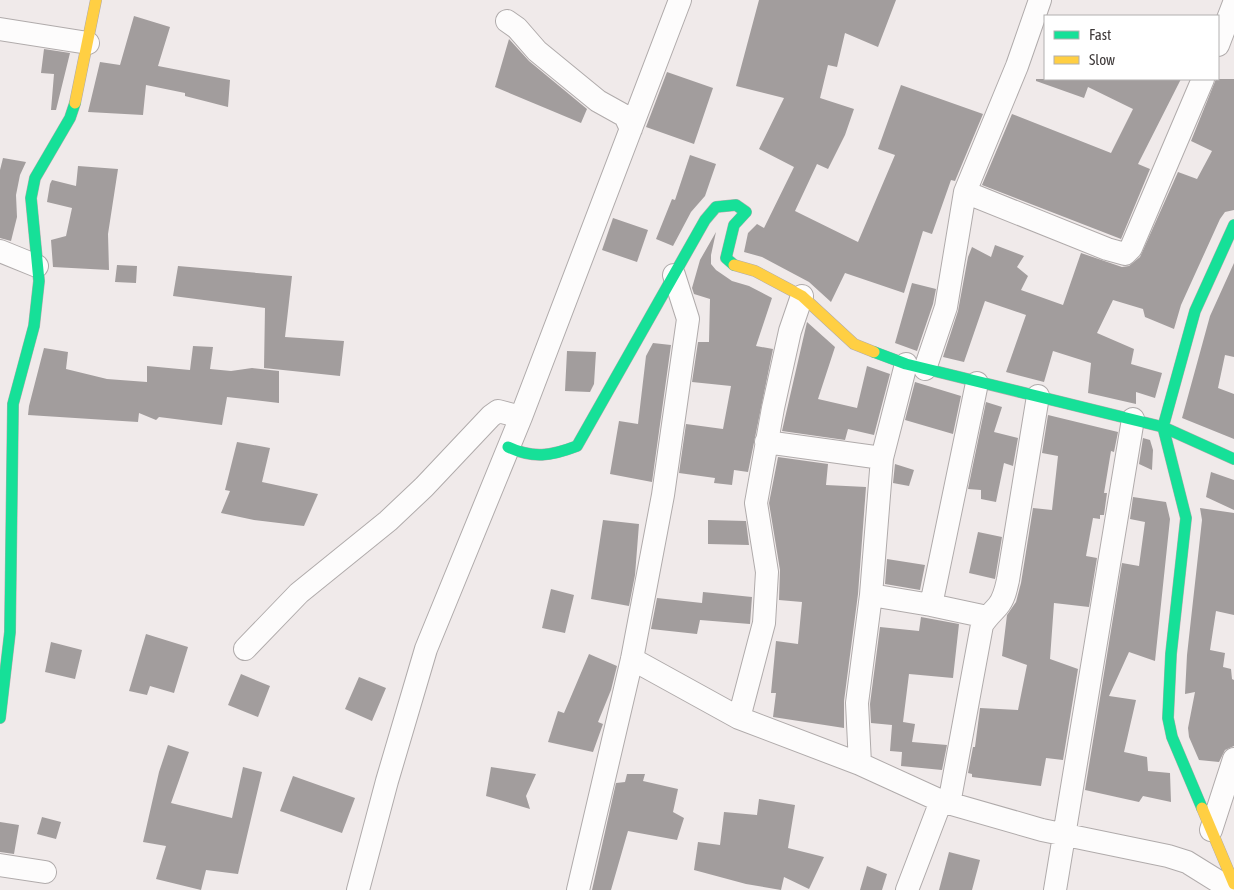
<svg xmlns="http://www.w3.org/2000/svg" width="1234" height="890" font-family="'Asap Condensed',sans-serif">
  <rect width="100%" height="100%" fill="#f0eaea"/>
  <path fill="#a29d9d" d="M759 0H896L878 47 845 33 837 67 828 65 820 98 854 109 845 135 828 169 817 164 795 211 858 242 895 155 878 149 901 85 983 114 955 181 951 180 932 234 923 231 904 293 845 273 831 302 809 282 762 257 744 252 748 233 757 224 764 228 794 167 759 149 784 98 736 86Z
    M134 16 170 27 158 66 230 80 228 107 185 96V93L146 85 143 115 88 112 100 62 120 65Z
    M509 39 529 61 587 109 581 123 495 87Z
    M44 49 70 53 56 110H51L54 74 41 73Z
    M667 72 713 88 694 144 646 127Z
    M1036 79H1181L1138 164 1150 169 1121 239 982 185 1012 114 1111 153 1133 109 1088 87 1084 98 1036 81Z
    M1216 79H1234V210L1225 212 1220 219 1181 305 1174 329 1145 317 1143 309 1113 300 1097 333 1134 349 1131 364 1162 373 1155 398 1136 392V404L1088 393 1091 363 1053 351 1044 382 1006 372 1026 315 985 301 964 362 943 357 958 311 968 257 972 247 991 257 995 245 1024 256 1017 267 1028 276 1021 290 1063 305 1081 253 1122 267 1129 266 1140 257 1178 172 1197 179 1212 151 1191 141Z
    M690 155 716 164 705 196 691 212 673 246 656 239 672 199 675 200Z
    M3 158 26 162 20 175 16 195 17 217 11 241 0 238V170Z
    M78 166 118 169 108 234 109 270 53 267 51 240 66 236 72 208 47 202 50 184 52 180 76 186Z
    M613 218 648 230 637 262 602 250Z
    M716 232 711 255V264L716 270 732 281 749 286 772 298 756 346 773 349 748 472 734 470 732 485 714 483 715 478 679 473 686 424 723 429 731 386 692 382 698 342H709L710 299 694 294 692 288 700 260Z
    M1234 263V357L1225 355 1218 388 1234 394V439L1182 418 1210 316Z
    M117 265 137 266 136 283 115 282Z
    M178 266 292 276 285 337 344 341 340 376 264 368 265 308 173 296Z
    M912 283 936 289 933 304 917 351 895 343Z
    M807 322 835 347 818 399 857 408 867 366 890 374 874 435 848 429 845 440 782 431Z
    M653 343 671 345 652 482 610 474 619 421 638 424 646 356Z
    M193 346 213 347 210 369 231 371 252 368 279 371V403L227 397 222 425 159 417 156 420 139 413 138 422 28 415 29 406 44 348 68 352 66 369 107 379 147 382V366L190 370Z
    M567 351 596 352 594 384 590 392 565 391Z
    M915 382 961 396 953 434 905 420Z
    M986 402 1002 407 994 432 1018 438 1013 466 1004 463 996 502 981 499V490L968 489Z
    M1048 415 1118 432 1114 452 1111 451 1104 493H1107L1104 515H1100V519L1093 518 1086 556 1097 558 1089 607 1054 603 1050 659 1078 669 1063 760 1046 758 1041 786 972 777V774L968 773 973 747H975L980 708 1018 710 1027 665 1002 656 1007 615 1016 602 1021 583 1033 508 1052 510 1058 456 1042 453Z
    M1143 438 1150 440 1153 450 1152 470 1139 464Z
    M237 442 270 448 262 482 318 494 304 526 254 520 221 513 230 491 225 490Z
    M778 457 828 464 826 485 866 487 858 594 844 701V728L773 717 776 693H771L776 641 798 644 802 602 779 600 780 570 769 503Z
    M895 464 914 470 909 486 893 483Z
    M1211 472 1234 480V510L1206 497Z
    M1133 497 1166 502 1170 519 1155 661 1129 652 1109 696 1136 700 1124 752 1147 757 1148 771 1170 773 1171 802 1143 796 1139 802 1085 790 1122 563 1139 566 1145 522 1130 519Z
    M1200 508 1234 513V615L1216 611 1210 650 1225 653 1223 667 1231 669 1232 679 1234 680V746L1225 750 1219 762 1199 760 1189 737 1188 728 1195 692 1185 694 1187 655 1202 520Z
    M603 520 639 524 635 575 629 606 591 599Z
    M708 520 746 521 749 545 708 544Z
    M978 532 1002 537 995 579 969 573Z
    M887 559 925 565 920 590 885 584Z
    M551 589 574 595 565 633 542 628Z
    M703 592 752 597 750 624 700 620 697 634 651 629 657 598 702 603Z
    M921 617 959 624 953 678 909 674 903 722 915 724 912 742 947 745 942 770 901 766 902 752 890 751 892 725 871 723 870 704 880 627 919 631Z
    M146 634 188 647 174 693 150 686 147 695 129 691Z
    M51 642 82 650 75 679 45 672Z
    M589 654 617 666 611 690 598 722 603 724 593 752 548 742 558 711 564 713Z
    M241 674 270 686 258 717 228 705Z
    M359 677 386 688 372 721 345 709Z
    M168 745 189 752 171 803 232 818 243 767 262 772 238 874 206 870 201 890 156 879 166 846 143 842 159 772Z
    M491 767 536 774 526 796 530 809 486 796Z
    M627 774H645L643 781 678 789 673 812 684 818 677 840 628 831 611 890H592L616 783 625 782Z
    M293 776 355 798 342 833 280 811Z
    M759 799 795 805 788 848 824 857 809 889 784 877 781 890 746 884 694 870 698 842 720 845 724 812 757 815Z
    M42 817 61 822 56 839 37 834Z
    M0 822 19 825 14 854 0 852Z
    M949 852 980 860 972 890H939Z
    M867 866 887 874 882 890H860Z"/>
  <g fill="none" stroke-linecap="round" stroke-linejoin="round">
    <defs>
      <path id="street" d="M507 21 517 28 537 51 598 101 625 116 631 129
        M0 29 88 43
        M1218 45 1234 3
        M965 192 1107 249 1125 254 1131 248 1203 79
        M0 251 37 266
        M925 369 946 307 965 192 1017 66 1040 0
        M766 442 882 458
        M871 595 931 605 987 617
        M931 605 977 383
        M245 649 299 593 388 521 424 487 491 416 498 411 521 417
        M632 659 739 718 860 764 941 801 1042 830 1168 856 1187 862 1232 890
        M739 718 764 623 767 572 756 503 773 408 790 331 802 296
        M860 764 857 703 871 595 882 458 906 364
        M949 804 982 625C987 617 992 613 998 606 1004 599 1006 589 1008 580L1038 396
        M1211 830 1234 759
        M0 865 45 872
        M358 890 387 781 426 649 521 417 680 0
        M578 890 632 659 663 495 688 319 674 275
        M907 890 941 801
        M1055 890 1133 419"/>
      <path id="fast" d="M874 352 906 364 1163 427 1234 459
        M508 447C533 459 551 456 577 446L705 220 716 207 736 205 746 212 734 225 726 258 734 265
        M0 718 10 632 13 404 34 326 39 281 31 198 35 178 70 118 75 103
        M1202 808 1172 737 1168 718 1171 654 1186 518 1163 427 1195 311 1234 225"/>
      <path id="slow" d="M75 103 96 0
        M734 265 755 271 802 296 854 344 874 352
        M1202 808 1234 884"/>
    </defs>
    <use href="#street" stroke="#b0abab" stroke-width="24"/>
    <use href="#fast" stroke="#b0abab" stroke-width="12"/>
    <use href="#slow" stroke="#b0abab" stroke-width="12"/>
    <use href="#street" stroke="#fdfcfc" stroke-width="22"/>
    <use href="#fast" stroke="#16e098" stroke-width="11"/>
    <use href="#slow" stroke="#ffcf43" stroke-width="11"/>
  </g>
  <rect x="1044" y="15" width="175" height="65" fill="#ffffff" stroke="#b2b0b0"/>
  <rect x="1054" y="31" width="25" height="8" fill="#16e098" stroke="#b2b0b0"/>
  <text x="1089" y="40" font-size="15" fill="#3e3939">Fast</text>
  <rect x="1054" y="56" width="25" height="8" fill="#ffcf43" stroke="#b2b0b0"/>
  <text x="1089" y="65" font-size="15" fill="#3e3939">Slow</text>
</svg>
